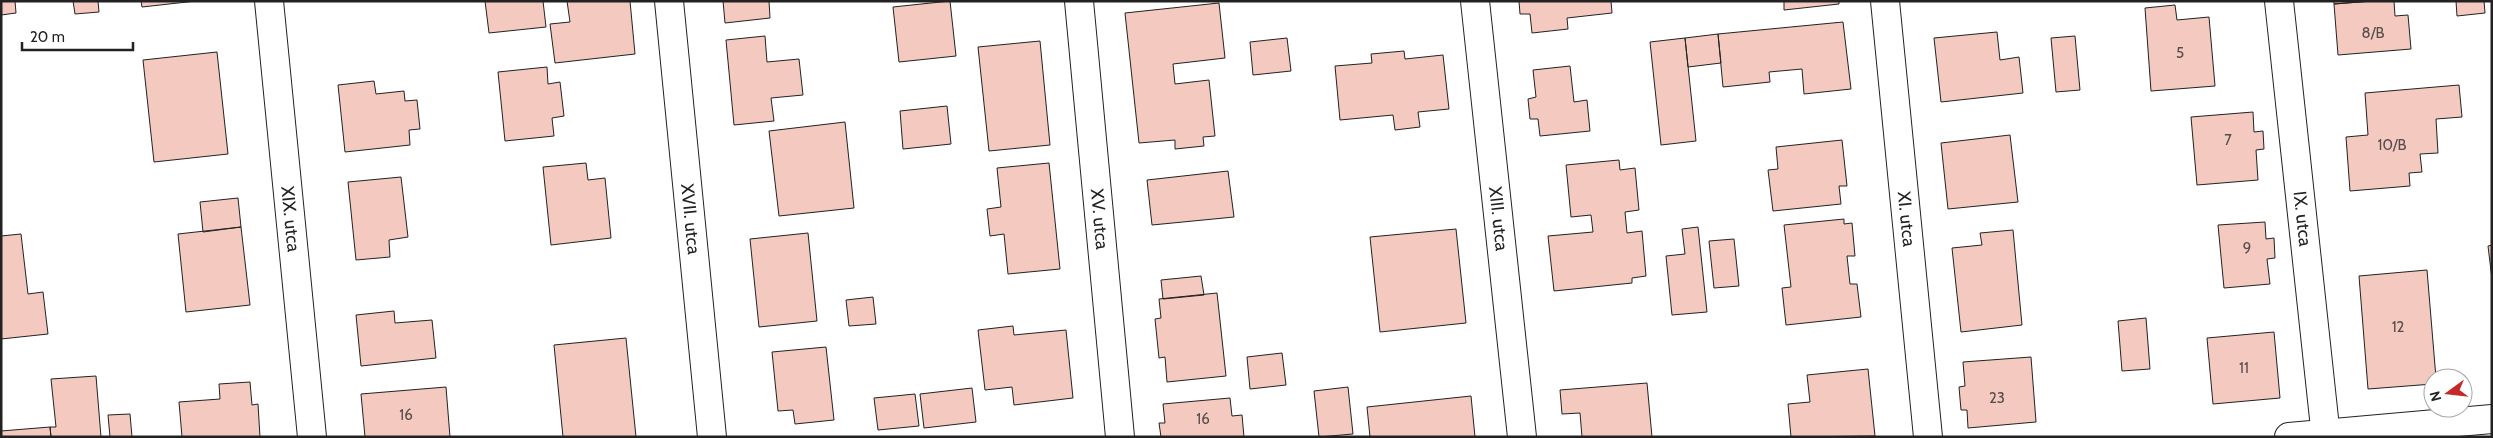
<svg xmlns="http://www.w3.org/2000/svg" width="2493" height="438" font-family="Cabin,sans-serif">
  <rect width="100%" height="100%" fill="#fff"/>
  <path fill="#f3c9c0" stroke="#222" d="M1 1H15L16 13 1 15Z
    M73 1H98L99 12 75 14Z
    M141 1H196L142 7Z
    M485 1H543L546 27 489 33Z
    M567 1H630L635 54 555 63 550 24 570 22Z
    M723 1H769L770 18 725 23Z
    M950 1 956 56 899 62 893 7Z
    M1519 1H1611L1612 13 1567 18 1568 29 1532 33 1530 14H1520Z
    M1784 1H1839V4L1784 10Z
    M2334 1H2372L2334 4Z
    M2372 1H2394L2395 16 2408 15 2411 49 2338 55 2334 4Z
    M2456 1H2484L2485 13 2457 16Z
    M1219 3 1225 58 1173 64 1175 84 1209 80 1215 136 1203 137 1204 146 1175 149V140L1139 143 1125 13Z
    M2175 5 2177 20 2209 17 2215 86 2151 91 2145 8Z
    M1843 22 1851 89 1804 94 1802 69 1769 72 1770 82 1723 87 1718 34Z
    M1997 32 2000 60 2019 57 2023 93 1941 102 1934 38Z
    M1718 34 1721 63 1688 67 1685 38Z
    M765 36 767 62 799 59 803 95 771 98 774 121 734 125 726 40Z
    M2075 36 2080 90 2056 92 2051 38Z
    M1287 38 1291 71 1253 75 1250 42Z
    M1685 38 1696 141 1661 145 1650 42Z
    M1040 41 1050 145 989 151 978 47Z
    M1404 51 1405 59 1443 55 1449 109 1418 112 1420 127 1395 130 1393 115 1340 120 1335 66 1372 63 1371 54Z
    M217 52 228 154 154 162 143 60Z
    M1570 66 1574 102 1587 100 1590 131 1540 136 1538 119H1530L1528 99 1536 97 1533 70Z
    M547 67 548 84 560 82 564 116 552 118 554 136 505 141 498 72Z
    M374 81 376 94 404 91 405 101 417 100 420 129 409 130 410 145 345 152 338 85Z
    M2459 85 2462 117 2436 119 2438 153 2420 154 2422 172 2409 173 2410 186 2350 191 2346 137 2368 135 2365 93Z
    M947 106 951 144 903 149 900 111Z
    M2253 112 2254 132 2263 131 2264 149 2256 150 2258 180 2197 185 2191 117Z
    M845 122 854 208 779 216 769 131Z
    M2010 135 2018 202 1948 209 1941 143Z
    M1842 140 1847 186H1839L1841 204 1773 211 1768 170 1778 169 1776 147Z
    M1619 160 1620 170 1635 168 1639 210 1625 212 1627 233 1642 231 1646 276 1632 278V283L1554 291 1548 236 1593 232 1591 215 1571 217 1566 165Z
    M586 163 588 180 605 178 611 238 551 245 543 167Z
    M1049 163 1060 269 1008 274 1004 234 990 236 987 209 1001 207 997 168Z
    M1228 171 1234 217 1152 225 1147 180Z
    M401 177 408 237 389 240 390 257 356 260 348 182Z
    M238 198 241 227 203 232 200 202Z
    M1844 219V224L1852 223 1855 256H1847L1850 284H1857L1861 317 1786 325 1782 288 1791 287 1784 225Z
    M2265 222 2266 239 2274 238 2275 258 2267 259 2270 284 2224 288 2218 225Z
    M241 227 250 305 186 312 178 234Z
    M1698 227 1707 312 1672 315 1666 256 1685 254 1682 229Z
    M1456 229 1466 323 1380 332 1370 237Z
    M2013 230 2022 325 1961 332 1952 248 1982 245 1980 233Z
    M808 233 817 321 759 327 750 239Z
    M21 234 28 294 43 292 48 334 1 339V236Z
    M1734 239 1739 286 1714 288 1709 241Z
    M2492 245V279L2488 246Z
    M2427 270 2436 378H2433V384L2368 389 2359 276Z
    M1201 276 1204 295 1163 299 1161 280Z
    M1217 293 1226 376 1167 382 1165 357 1159 358 1155 319 1161 318 1159 299Z
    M873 297 876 324 849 326 846 300Z
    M394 311 395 323 432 320 436 358 361 366 356 315Z
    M2146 318 2150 369 2122 371 2118 321Z
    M1013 326 1014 335 1066 330 1073 398 1014 405 1012 387 985 390 978 330Z
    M2274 332 2280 398 2213 404 2207 338Z
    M626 338 636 437H563L554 345Z
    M826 347 834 420 795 424 793 410 778 411 772 352Z
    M1282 353 1286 385 1250 389 1247 357Z
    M2031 357 2036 422 1968 428 1967 410H1961L1959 387 1965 386 1963 362Z
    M1868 369 1875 436 1791 437 1788 404 1810 402 1807 375Z
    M96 376 101 437H51L50 427H56L51 379Z
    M250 382 252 405 258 404 260 437H182L179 402 220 399 219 384Z
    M1647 383 1652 437H1582L1580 413 1562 414 1560 390Z
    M446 387 450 437H365L361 394Z
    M1348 387 1353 434 1319 437 1314 391Z
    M972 388 976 422 924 428 920 394Z
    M915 394 919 426 878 430 874 398Z
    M1471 396 1475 437H1370L1367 407Z
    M1230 398 1232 416 1242 415 1244 437H1161L1159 423H1165L1163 404Z
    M130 414 132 437H110L108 415Z
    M50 427 51 437H1V431Z"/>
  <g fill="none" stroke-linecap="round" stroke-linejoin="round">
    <defs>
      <g id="minor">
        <path id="s1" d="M269 1 312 437"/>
        <path id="s2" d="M669 1 712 437"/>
        <path id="s3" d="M1079 1 1120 437"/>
        <path id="s4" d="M1475 1 1522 437"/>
        <path id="s5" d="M1885 1 1928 437"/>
        <path id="s6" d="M2279 1 2326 437"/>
        <path d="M2289 437 2492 419"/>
      </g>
    </defs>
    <use href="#minor" stroke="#222" stroke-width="30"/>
    <use href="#minor" stroke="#fff" stroke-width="28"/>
  </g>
  <g text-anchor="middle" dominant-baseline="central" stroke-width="4" stroke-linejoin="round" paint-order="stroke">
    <g font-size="15" fill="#564c4a">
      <text x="2373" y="33">8/B</text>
      <text x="2180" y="53">5</text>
      <text x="2228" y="140">7</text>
      <text x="2392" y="145">10/B</text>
      <text x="2247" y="248">9</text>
      <text x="2398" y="327">12</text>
      <text x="2244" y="368">11</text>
      <text x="1997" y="398">23</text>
      <text x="406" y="415">16</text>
      <text x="1203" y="419">16</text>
    </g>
    <g font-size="18" fill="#222" stroke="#fff">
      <text stroke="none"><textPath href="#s1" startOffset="219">XIX. utca</textPath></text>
      <text stroke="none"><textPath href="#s2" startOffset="219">XVII. utca</textPath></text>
      <text stroke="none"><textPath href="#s3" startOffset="219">XV. utca</textPath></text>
      <text stroke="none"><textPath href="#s4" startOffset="219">XIII. utca</textPath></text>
      <text stroke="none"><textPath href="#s5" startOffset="219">XI. utca</textPath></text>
      <text stroke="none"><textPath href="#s6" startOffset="219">IX. utca</textPath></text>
    </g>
  </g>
  <rect width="2493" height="438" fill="none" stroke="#222222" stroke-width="5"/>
  <g transform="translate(2448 393) rotate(255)"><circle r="24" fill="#ffffff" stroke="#a7a7a7"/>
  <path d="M0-4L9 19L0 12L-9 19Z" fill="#c62828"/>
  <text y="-8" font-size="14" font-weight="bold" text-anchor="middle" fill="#222222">N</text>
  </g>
  <path d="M22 42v8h111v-8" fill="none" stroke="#222222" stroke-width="2.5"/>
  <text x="30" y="42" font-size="15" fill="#222222" stroke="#ffffff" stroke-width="4" paint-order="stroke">20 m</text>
</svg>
